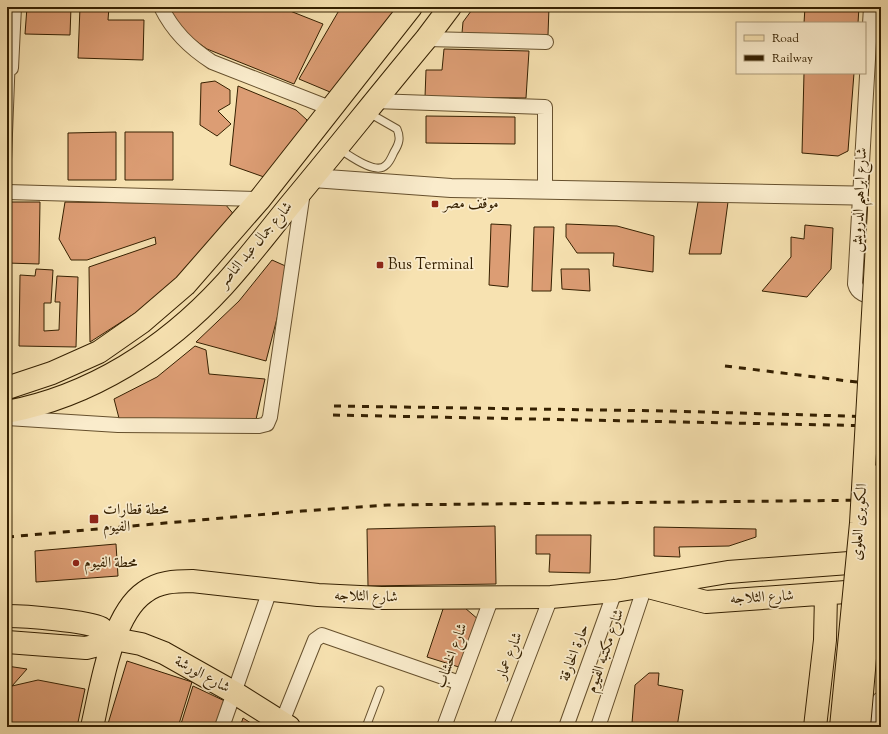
<svg xmlns="http://www.w3.org/2000/svg" width="888" height="734" font-family="'Sorts Mill Goudy',Amiri,serif">
  <rect width="100%" height="100%" fill="#f7e2b1"/>
  <filter id="stains"><feTurbulence type="fractalNoise" baseFrequency=".005" numOctaves="4"/><feColorMatrix values="0 0 0 0 .2 0 0 0 0 .09 0 0 0 0 .02 0 0 0 .5 -.17"/></filter>
  <radialGradient id="worn" r=".72"><stop offset=".6" stop-color="#630" stop-opacity="0"/><stop offset="1" stop-color="#630" stop-opacity=".3"/></radialGradient>
  <path fill="#dc9d74" stroke="#352001" d="M27 7H71L70 35 25 34Z
    M80 7H109L108 20H144L143 60 78 58Z
    M168 7H280L323 24 294 84 207 49 178 28Z
    M341 7H399L343 88 330 92 299 79Z
    M474 7H549L548 35 462 33 463 22Z
    M805 7H859L858 23H804Z
    M444 49 529 51 526 98 425 97 426 70H442Z
    M804 73H854L848 151 838 156 802 153Z
    M215 81 230 90V104L218 111 231 124 217 136 200 125 201 83Z
    M238 86 296 110 307 120 302 140 264 177 230 165Z
    M426 116 515 117V144L426 143Z
    M116 132V180H68V133Z
    M125 132H173V180H125Z
    M7 202H40L39 264 7 263Z
    M65 202 225 204 236 217 178 278 137 312 90 342 89 267 156 244 155 237 87 260H71L59 239Z
    M698 202H728L721 254H689Z
    M491 224 511 225 508 287 489 285Z
    M566 224 617 226 654 236 653 272 613 266 614 253H577L566 237Z
    M805 225 833 228 831 269 807 297 762 291 791 257V237L804 239Z
    M534 227H554L551 291H532Z
    M272 260 290 268 266 361 196 342 239 301Z
    M36 269 53 270 51 303H44V331L59 330 60 302H55L57 276 78 277 76 347 19 346 20 275 35 276Z
    M561 269H589L590 291 562 289Z
    M7 292H11V312L7 311Z
    M195 346 206 350 209 374 265 379 255 424 120 422 114 399 157 377Z
    M495 526 496 584 368 586 367 529Z
    M654 527 756 529V537L729 546 679 547 680 557 654 556Z
    M536 535H591L590 573 549 572 550 554H536Z
    M116 544 118 576 36 582 35 551Z
    M444 606 465 608 479 620 462 668 427 657Z
    M127 661 192 682 178 727H107Z
    M7 666 27 669 12 686 38 680 85 689 77 727H7Z
    M649 673H659L658 685 683 690 677 727H657L632 723 635 685Z
    M193 686 229 703 218 727H180Z
    M243 718 257 727H240Z"/>
  <g fill="none" stroke-linecap="round" stroke-linejoin="round">
    <defs>
      <path id="service" d="M339 149C349 155 376 176 386 165 390 162 392 156 394 152 399 144 401 138 397 129L369 113
        M7 173 11 68
        M366 727 380 690"/>
      <path id="minor" d="M161 7C173 31 189 47 212 62L330 108
        M871 7 855 284C858 296 870 296 881 299
        M426 39 546 42
        M11 68 14 7
        M374 101 545 107V189
        M7 192 260 199
        M7 418 118 425 259 426 267 424 270 417 303 192
        M282 722 315 640 322 635 460 683
        M222 727 270 590
        M444 727 492 597
        M501 727 551 597
        M566 727 615 591
        M598 727 645 586"/>
      <path id="tertiary" d="M313 178 451 188 881 196
        M879 727 881 701"/>
      <path id="primary" d="M7 388 52 373 99 352 142 322 185 285 260 199 411 7
        M7 412C91 396 165 349 223 286 246 261 268 232 290 205 336 150 380 94 426 39L450 7
        M652 588 706 602 874 590
        M7 616C25 616 87 621 101 628 105 631 107 634 109 638L141 644 164 653 235 693 289 727
        M7 642 86 648 98 645 109 638
        M92 727C101 689 111 615 145 592 158 582 175 581 192 581L318 595 381 598 551 597 615 591 728 572 876 561
        M815 727 825 640 826 594"/>
    </defs>
    <use href="#service" stroke="#66502d" stroke-width="9"/>
    <use href="#minor" stroke="#66502d" stroke-width="16"/>
    <use href="#tertiary" stroke="#66502d" stroke-width="20"/>
    <use href="#primary" stroke="#352001" stroke-width="24"/>
    <use href="#service" stroke="#faeccc" stroke-width="7"/>
    <use href="#minor" stroke="#faeccc" stroke-width="14"/>
    <use href="#tertiary" stroke="#faeccc" stroke-width="18"/>
    <use href="#primary" stroke="#f7e2b1" stroke-width="22"/>
    <path stroke="#352001" stroke-width="3" stroke-dasharray="7 7" stroke-linecap="butt" d="M725 366 881 385
      M334 406 667 411 881 417
      M333 415 881 426
      M7 537 302 511 388 505 881 500"/>
    <defs>
      <path id="primary-bridge" d="M841 727 861 523 881 174
        M859 727 881 475"/>
    </defs>
    <use href="#primary-bridge" stroke="#352001" stroke-width="24" stroke-linecap="butt"/>
    <use href="#primary-bridge" stroke="#f7e2b1" stroke-width="22"/>
  </g>
  <g fill="#8f2418" stroke="#faeccc" stroke-width="1.5">
    <rect x="431" y="200" width="8" height="8" rx="2"/>
    <rect x="376" y="261" width="8" height="8" rx="2"/>
    <rect x="89" y="514" width="10" height="10" rx="2"/>
    <circle cx="76" cy="563" r="4"/>
  </g>
  <g text-anchor="middle" dominant-baseline="central" stroke-width="3.5" stroke-linejoin="round" paint-order="stroke">
    <g font-size="15" fill="#352001" stroke="#faeccc">
      <text transform="translate(860 200) rotate(-87)">شارع ابراهيم الدرويش</text>
      <text transform="translate(256 245) rotate(-50)">شارع جمال عبد الناصر</text>
      <text transform="translate(860 522) rotate(-86)">الكوبرى العلوى</text>
      <text transform="translate(366 597) rotate(2)">شارع الثلاجه</text>
      <text transform="translate(762 598) rotate(-3)">شارع الثلاجه</text>
      <text transform="translate(606 651) rotate(-71)">شارع مكتبه الفيوم</text>
      <text transform="translate(575 653) rotate(-70)">حارة الخارقة</text>
      <text transform="translate(452 656) rotate(-70)">شارع الخشاب</text>
      <text transform="translate(510 656) rotate(-69)">شارع عمار</text>
      <text transform="translate(202 675) rotate(29)">شارع الورشة</text>
    </g>
    <g font-size="15" fill="#352001" stroke="#faeccc" text-anchor="start">
      <text x="443" y="204">موقف مصر</text>
      <text x="388" y="265">Bus Terminal</text>
      <text x="103" y="510">محطة قطارات<tspan x="103" dy="17">الفيوم</tspan></text>
      <text x="84" y="563">محطة الفيوم</text>
    </g>
  </g>
  <rect width="888" height="734" fill="none" stroke="#f7e2b1" stroke-width="24"/>
  <rect x="8" y="8" width="872" height="718" fill="none" stroke="#352001" stroke-width="2"/>
  <rect x="12" y="12" width="864" height="710" fill="none" stroke="#352001"/>
  <rect x="736" y="22" width="130" height="52" fill="#faeccc" stroke="#ab9a7b"/>
  <rect x="744" y="35" width="20" height="6" fill="#f7e2b1" stroke="#ab9a7b"/>
  <text x="772" y="42" font-size="12" fill="#352001">Road</text>
  <rect x="744" y="55" width="20" height="6" fill="#352001" stroke="#ab9a7b"/>
  <text x="772" y="62" font-size="12" fill="#352001">Railway</text>
  <rect width="100%" height="100%" filter="url(#stains)"/>
  <rect width="100%" height="100%" fill="url(#worn)"/>
</svg>
